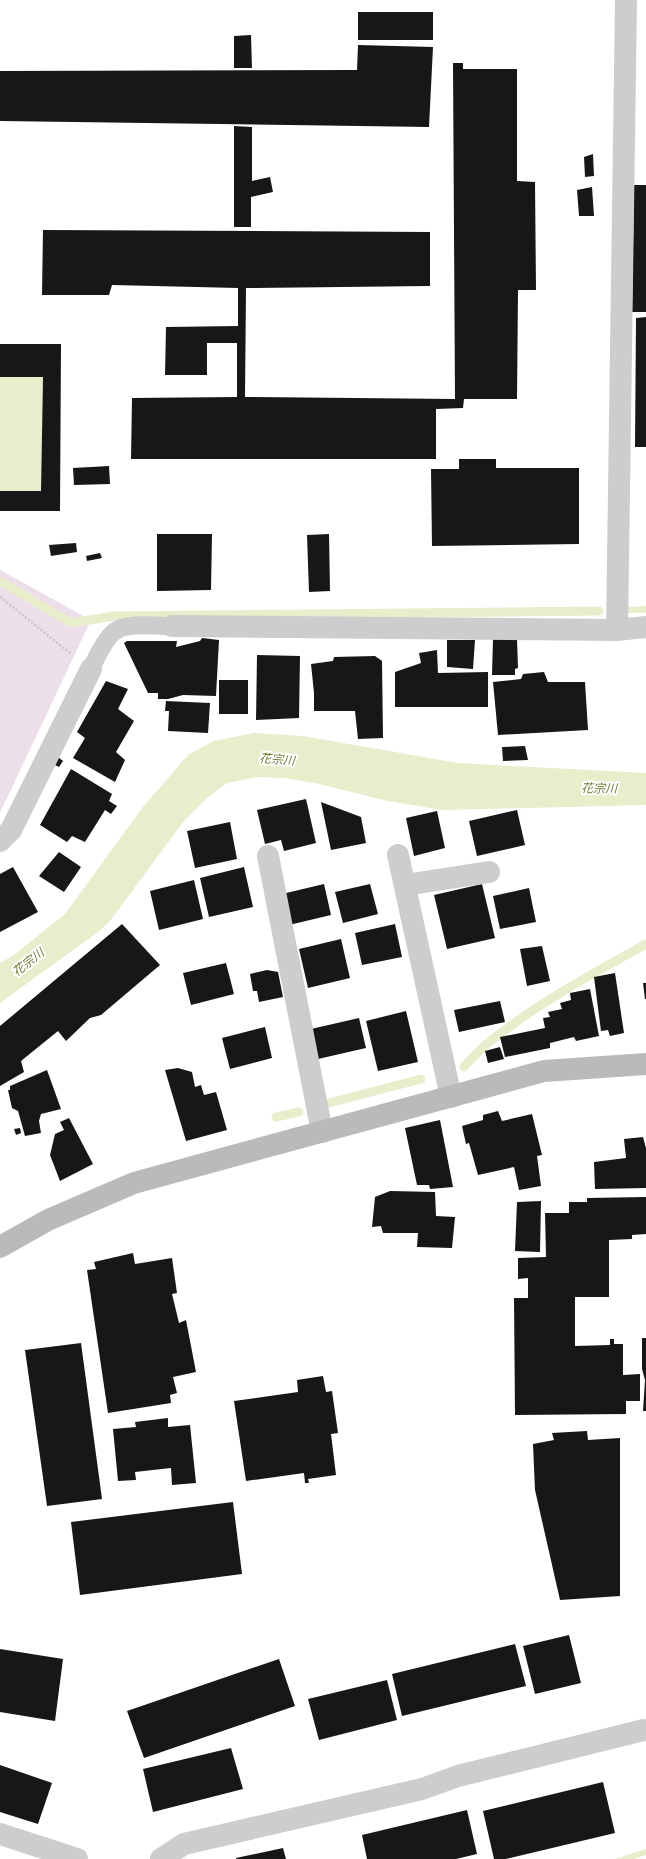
<svg xmlns="http://www.w3.org/2000/svg" width="646" height="1859" font-family="Mulish,'Noto Sans JP',sans-serif">
  <rect width="100%" height="100%" fill="#fff"/>
  <path fill="#eddfea" d="M0 570 91 620 0 813Z"/>
  <path fill="#e8edcb" d="M0 377H43L41 491H0Z
    M646 606V613H628V607Z
    M254 733 303 736 458 763 646 773V805L442 810 388 801 315 783 284 778 257 777 227 783 207 798 183 822 110 921 98 932 0 1003V963L14 955 65 914 143 807 189 754 214 741Z
    M646 1849V1855L634 1859H615Z"/>
  <g fill="none" stroke-linecap="round" stroke-linejoin="round">
    <path stroke="#e8edcb" stroke-width="9" d="M0 581 71 623 114 616 599 611
      M464 1067C472 1059 479 1050 488 1043 536 1004 592 974 646 944
      M329 1103 421 1079
      M276 1117 299 1112"/>
  </g>
  <path fill="#171717" d="M358 12H433V40H358Z
    M251 35 252 68H234V36Z
    M358 45 433 47 429 127 0 121V71L357 70Z
    M453 63H463V69H517V181L535 182 536 290H518L517 399H464L463 408 436 409V459H131L132 398 237 397V343H207V375H165L166 327 238 326V288L112 285 109 295H42L43 230 430 232V286L246 288 245 397 455 399Z
    M234 126 252 127V181L270 177 273 192 251 197V227H234Z
    M593 154 594 176 585 177 584 157Z
    M634 185H646V312H632Z
    M592 187 594 216H579L577 190Z
    M646 317V447H635L636 318Z
    M0 344H61L60 511H0V491H41L43 377H0Z
    M459 459H496V468H579V544L432 546 431 469H459Z
    M109 466 110 484 74 485 73 468Z
    M157 534H212L211 590 157 591Z
    M329 534 330 591 309 592 307 535Z
    M76 543 77 552 51 556 49 545Z
    M100 553 102 558 87 561 86 556Z
    M202 638 219 640 216 696 183 695 168 699H158V693H148L124 643 127 641H177L176 647 200 641Z
    M493 639H517L518 668 515 669V675H492Z
    M447 640H475L473 669 447 667Z
    M437 650 438 673 488 672V707H395V672L421 663 419 653Z
    M257 655 300 656 299 718 256 720Z
    M375 656 382 661 383 738 358 739 355 711H314V693L311 664 333 661 334 657Z
    M544 672 548 682H585L588 730 498 735 493 682 521 679 523 674Z
    M219 680H248V714H219Z
    M106 681 128 689 118 709 134 721 116 752 125 760 115 782 73 758 85 738 77 732Z
    M166 701 210 703 208 733 168 731 169 711H165Z
    M525 746 528 760 503 761 502 747Z
    M58 757 63 761 59 767 53 764Z
    M71 769 112 794 109 801 117 806 111 814 105 810 85 842 72 836 67 842 40 825Z
    M306 799 316 843 284 851 281 840 265 844 257 810Z
    M321 802 361 817 366 843 331 850Z
    M517 810 525 845 477 856 469 821Z
    M437 811 445 848 414 856 406 818Z
    M230 822 237 859 195 868 187 831Z
    M59 852 81 867 64 892 39 876Z
    M13 867 38 912 0 932V874Z
    M244 867 253 907 209 917 200 878Z
    M194 880 203 919 159 930 150 891Z
    M324 884 331 915 289 925 282 894Z
    M370 884 378 914 343 923 335 892Z
    M482 884 495 938 447 949 434 895Z
    M529 888 536 922 500 929 493 896Z
    M122 924 160 965 101 1015 90 1018 66 1041 58 1031 21 1061 24 1072 0 1086V1026Z
    M395 924 402 957 362 965 355 933Z
    M341 939 350 978 308 988 299 949Z
    M542 946 550 981 527 986 520 949Z
    M226 963 234 994 191 1005 183 973Z
    M267 970 278 972 283 997 259 1002 257 991H253L250 974Z
    M615 973 624 1033 610 1036 608 1030 601 1031 594 977Z
    M643 983H646V999H645Z
    M590 989 599 1036 576 1041 574 1037 550 1043V1048L505 1057 500 1037 545 1028 543 1018 550 1017 548 1012 562 1009 560 1003 571 1000 570 993Z
    M500 1001 505 1022 459 1032 454 1010Z
    M406 1011 418 1062 378 1071 366 1021Z
    M359 1018 366 1048 318 1059 311 1029Z
    M265 1027 272 1058 230 1069 222 1038Z
    M500 1047 504 1059 488 1063 485 1051Z
    M178 1068 192 1072 195 1087 201 1085 204 1095 216 1092 227 1130 186 1141 165 1070Z
    M47 1070 61 1109 41 1114 39 1121 41 1133 25 1136 18 1111 12 1108 8 1090H10V1086Z
    M498 1111 502 1121 532 1114 542 1155 537 1156 541 1186 519 1190 514 1167 478 1175 469 1143 466 1144 462 1126 483 1120V1115Z
    M69 1118 93 1164 60 1181 50 1155 55 1134 64 1130 60 1122Z
    M440 1120 453 1187 430 1189 429 1185H417L405 1128Z
    M20 1128 21 1133 16 1135 14 1129Z
    M643 1137 646 1148V1188L595 1189 594 1162 626 1158 624 1139Z
    M390 1191 435 1192 436 1216 455 1217 452 1248 417 1247 418 1233H383L381 1226 372 1227 375 1197Z
    M646 1197V1234L632 1235V1239L609 1240V1297H575V1346L610 1345V1339H614V1344H623V1375L640 1374V1401H626V1414L515 1415 514 1298H528V1278L518 1279V1258L546 1257 545 1213H569V1202H587V1198Z
    M541 1201 540 1252 515 1251 517 1202Z
    M133 1253 135 1264 172 1258 177 1293 172 1294 179 1323 186 1320 196 1372 173 1377 177 1393 170 1395 171 1403 108 1413 87 1270 96 1269 94 1262Z
    M642 1338H646V1411H643L645 1380 642 1369Z
    M81 1343 102 1499 47 1506 25 1350Z
    M323 1376 326 1392 332 1391 338 1433 331 1434 336 1475 308 1479 309 1483H305L304 1473 246 1481 234 1401 298 1392 297 1380Z
    M168 1418V1427L190 1425 196 1483 172 1485 171 1468 135 1472 136 1480 118 1481 113 1429 136 1427 135 1422Z
    M587 1431 588 1440 620 1438V1596L560 1600 535 1490 533 1444 554 1440 552 1433Z
    M233 1502 242 1574 80 1595 71 1522Z
    M569 1635 581 1683 535 1694 523 1646Z
    M515 1644 526 1686 402 1716 392 1674Z
    M0 1649 63 1659 55 1721 0 1712Z
    M279 1659 295 1706 144 1758 127 1711Z
    M387 1680 397 1720 319 1740 308 1699Z
    M231 1748 243 1789 153 1812 143 1769Z
    M0 1765 52 1783 38 1824 0 1812Z
    M603 1782 615 1833 506 1859H494L483 1811Z
    M467 1810 477 1854 456 1859H367L362 1835Z
    M283 1848 286 1859H236V1858Z"/>
  <g fill="none" stroke-linecap="round" stroke-linejoin="round">
    <path stroke="#c7c7c7" stroke-width="2.5" stroke-dasharray="2 2" stroke-linecap="butt" d="M0 597 70 653"/>
    <path stroke="#cdcdcd" stroke-width="18" d="M91 669C96 658 105 639 114 632 126 622 156 626 172 626"/>
    <path stroke="#cdcdcd" stroke-width="22" d="M172 626 617 630 646 627
      M617 630 626 0
      M0 841 11 830 91 669
      M398 855 451 1097
      M268 856 322 1132
      M405 885 489 872
      M0 1834 77 1859
      M161 1859 184 1844 422 1789 458 1776 644 1730"/>
    <path stroke="#bababa" stroke-width="22" d="M0 1247 48 1220 134 1183 544 1071 646 1064"/>
  </g>
  <g text-anchor="middle" dominant-baseline="central" stroke-width="4" stroke-linejoin="round" paint-order="stroke">
    <g font-size="12" font-style="italic" fill="#6f7a34" stroke="#fff">
      <text transform="translate(277 759) rotate(5)">花宗川</text>
      <text transform="translate(599 788) rotate(1)">花宗川</text>
      <text transform="translate(28 962) rotate(-38)">花宗川</text>
    </g>
  </g>
</svg>
